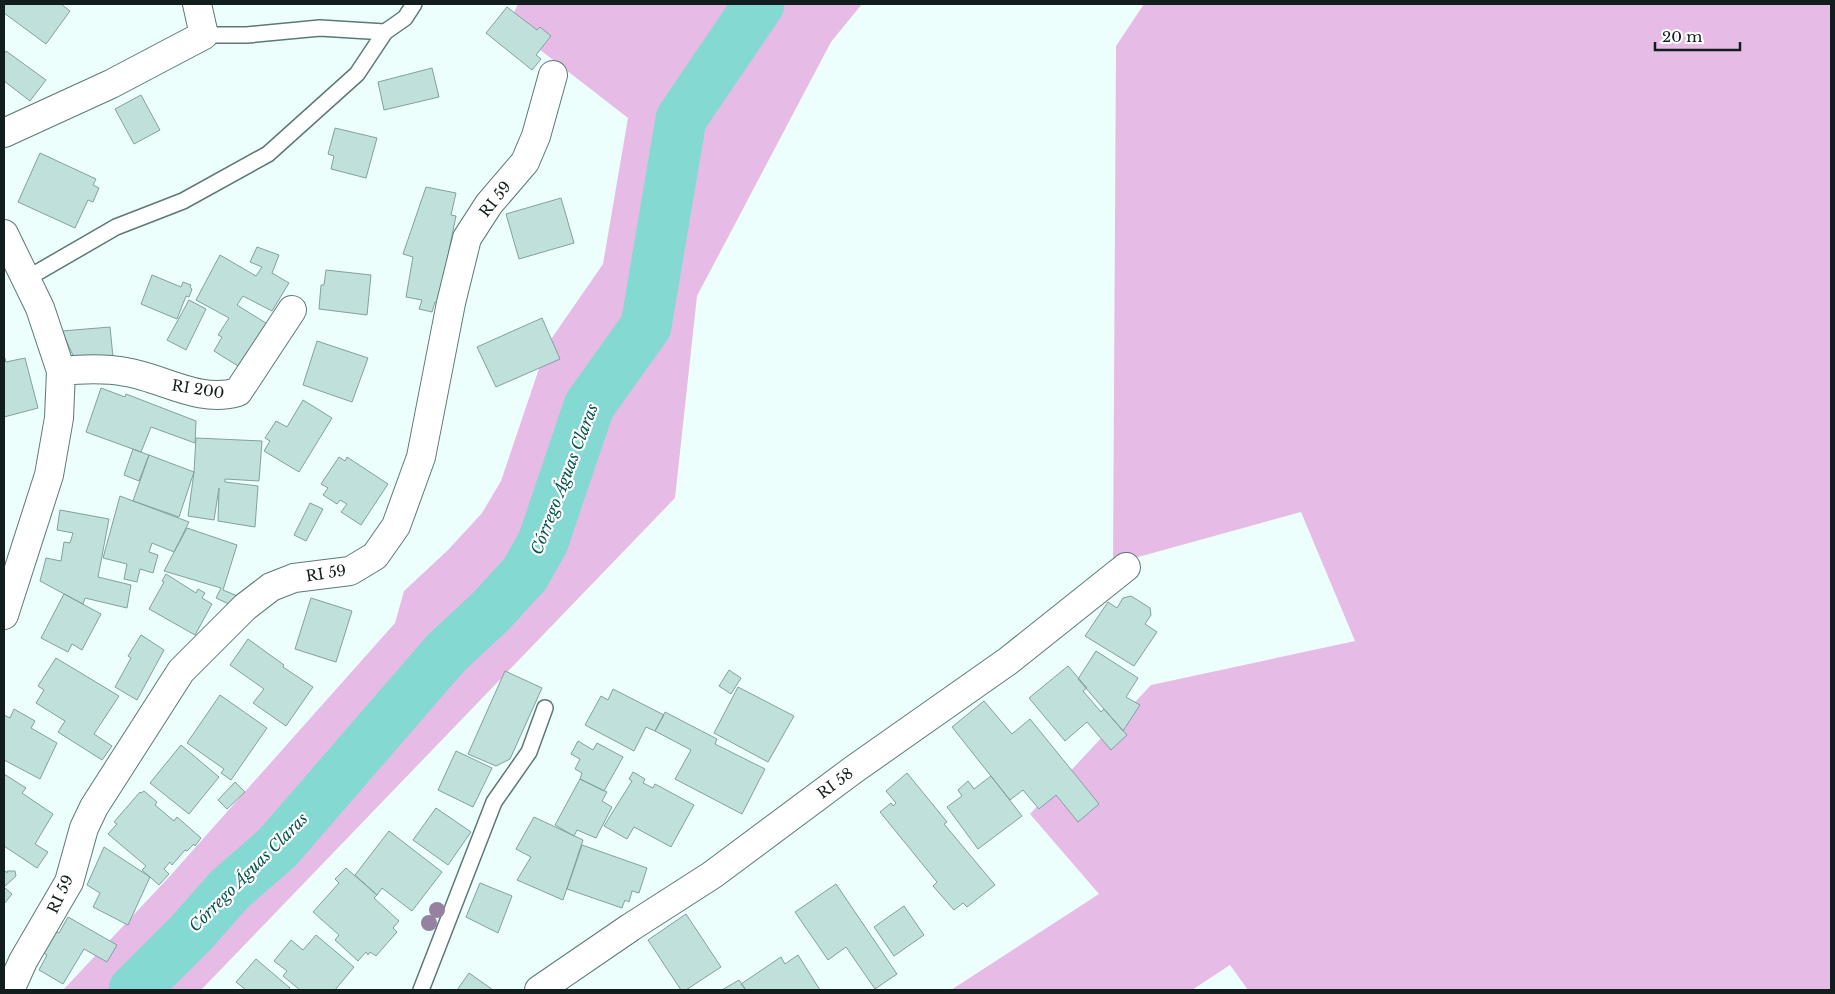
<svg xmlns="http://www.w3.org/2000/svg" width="1835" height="994" font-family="'Libre Baskerville',serif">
  <rect width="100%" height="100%" fill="#ecfffd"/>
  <path fill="#e6bce7" d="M518 4H862L831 42 697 296 675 498 201 990H63L170 876 395 623 404 591 448 550 482 513 501 481 547 345 603 264 628 118 508 25Z
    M1144 4H1831V990H1248L1230 965 1192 990H951L1099 894 1030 814 1151 685 1355 641 1301 512 1113 564 1116 46Z"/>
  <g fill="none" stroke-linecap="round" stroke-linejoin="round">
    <path stroke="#84d9d2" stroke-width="51" d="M134 990 191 933 229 890 278 847 446 653 491 611 525 574 543 542 589 406 646 326 681 119 759 4"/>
  </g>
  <path fill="#c0e0dc" stroke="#82a09d" d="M4 4H61L70 11 46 44 4 13Z
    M507 7 537 30 540 27 551 36 536 55 541 59 532 70 486 33Z
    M6 51 46 80 30 101 4 81V54Z
    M432 68 439 97 384 110 378 82Z
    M141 95 160 130 134 144 115 109Z
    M335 128 377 138 366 178 331 169 334 156 328 154Z
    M40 153 96 179 93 185 99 188 93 202 88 200 75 228 18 202Z
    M426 187 456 193 451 215 456 216 443 280 442 304 435 302 432 312 419 309 422 300 406 297 413 257 403 254Z
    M561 198 574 243 519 259 506 214Z
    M257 247 279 255 272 273 289 283 272 311 243 296 237 305 269 325 251 354 247 352 238 366 214 351 222 337 218 335 229 318 196 300 220 255 256 276 262 267 250 262Z
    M326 270 371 275 367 315 319 309 321 285H324Z
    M152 275 181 287 183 282 191 285 190 287 192 289 189 297 186 296 177 319 141 304Z
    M189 300 206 309 186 350 167 340Z
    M542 318 560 359 496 387 477 347Z
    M110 327 113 357 76 362 62 331Z
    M317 341 368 358 352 402 303 385Z
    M4 355 6 362 25 358 38 408 4 417Z
    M101 388 125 397 126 394 196 421 195 443 151 427 141 452 86 432Z
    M303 400 332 418 299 472 264 451 270 441 265 438 276 421 287 427Z
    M196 438 262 441 259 481 225 479V482L258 486 255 527 218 521 219 488 214 520 188 516 194 472Z
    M133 449 149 455 139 481 124 475Z
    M149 455 194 472 179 517 133 501Z
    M339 457 345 461 347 457 388 484 361 525 341 512 347 504 340 500 337 504 323 495 328 488 321 484Z
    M120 496 189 522 174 552 152 543 149 552 158 555 153 573 140 569 137 582 124 579 127 564 103 558Z
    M310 503 323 509 306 541 294 535Z
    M60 510 109 519 98 577 131 585 127 608 85 598 83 604 40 581 46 558 61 561 64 542 70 543 73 533 57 530Z
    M187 528 237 545 223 590 240 597 231 605 216 598 221 588 164 571Z
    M166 574 196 593 198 589 205 593 202 598 212 604 195 635 149 609 164 582 162 581Z
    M64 594 101 614 82 650 72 644 68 652 41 638Z
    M1131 596 1150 608 1151 615 1145 624 1157 632 1134 666 1085 636 1108 602 1117 608 1123 598Z
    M311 598 352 611 336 662 295 649Z
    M141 635 164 650 137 700 115 687 131 658 128 656Z
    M248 639 284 665 283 667 313 687 286 726 253 703 264 689 230 665Z
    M1096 651 1138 678 1126 697 1140 705 1123 731 1078 679Z
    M56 658 119 696 94 734 112 746 102 760 58 732 65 721 36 703 44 690 38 686Z
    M1068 666 1087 688 1083 691 1101 712 1104 709 1127 735 1111 750 1087 722 1065 741 1029 698Z
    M729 670 741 678 731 694 719 686Z
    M505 671 542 688 510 759 496 766 468 754Z
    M738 687 794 716 768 762 714 733Z
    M613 689 664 715 655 731 646 727 634 751 585 725 601 696 608 700Z
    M220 695 267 728 231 780 221 773 224 769 187 743Z
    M984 701 1012 734 1030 719 1099 804 1078 822 1056 795 1039 809 1023 790 1010 800 952 727Z
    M14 709 35 721 31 728 57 743 40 779 4 760V715L10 718Z
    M665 712 717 739 715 744 765 769 742 814 675 779 691 750 655 731Z
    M578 741 593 750 597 743 623 757 604 791 580 779 582 773 575 769 580 759 571 754Z
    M181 745 219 777 189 814 150 783Z
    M456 751 492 768 473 807 438 790Z
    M633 772 645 779 643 783 653 788 655 784 694 805 671 847 634 827 627 839 604 826 632 781 629 779Z
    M907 773 947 822 944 824 995 885 967 907 963 903 954 910 933 886 937 882 880 812 891 803 893 806 896 803 886 791Z
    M4 774 26 788 22 793 53 814 35 844 48 852 37 868 4 846Z
    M991 776 1022 816 978 849 947 807 962 796 958 790 968 781 974 789Z
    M580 779 607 792 602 801 612 807 596 838 577 830 574 836 555 825Z
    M235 782 245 792 227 809 218 800Z
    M144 791 157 802 155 805 174 821 177 817 201 838 195 846 194 844 187 851 185 850 172 865 170 862 164 869 169 874 159 885 142 870 146 866 108 834 117 824 114 822 140 792 141 793Z
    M436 808 471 832 448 865 413 840Z
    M534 817 583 840 563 900 517 880 531 857 516 849Z
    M389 831 442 872 412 911 382 888 377 895 355 875Z
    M582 845 647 868 639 893 632 891 629 902 625 900 622 908 567 889Z
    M104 847 150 877 128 925 93 907 100 893 87 885Z
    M346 868 377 895 374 898 399 921 393 928 397 932 376 956 370 952 368 955 366 952 358 961 335 940 339 935 313 912 339 883 335 879Z
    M4 870 7 873V871H15L16 876 4 887 12 894 4 904Z
    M480 883 512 896 498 933 466 917Z
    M836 884 897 974 875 989 846 947 828 960 795 912Z
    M904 906 924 935 894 956 874 927Z
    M686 914 721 967 686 990H681L648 940Z
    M68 917 117 945 107 962 84 949 63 984 39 970 47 955 42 952 54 930 59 933Z
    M316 935 354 967 335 990H300L283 976 287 971 274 961 291 940 303 950Z
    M798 955 820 990H746L741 984 781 957 785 964Z
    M256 959 290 988 288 990H246L236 982Z
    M469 973 493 990H457Z
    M739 980 746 990H722Z"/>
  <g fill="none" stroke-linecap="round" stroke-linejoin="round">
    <defs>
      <path id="service" d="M204 35H247L320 28 385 32
        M26 279 116 227 183 201 268 154 357 74 385 32 405 18 414 4
        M421 990 494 802 529 752 545 708"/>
      <path id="minor" d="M4 133 111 84 204 35 197 4
        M4 234 40 308 61 371 59 418 49 475 4 615
        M61 371C82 369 105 368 126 372 163 378 200 404 238 392L292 310
        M10 990 23 961 69 882 84 828 94 807 181 671 245 607 271 587 294 578 350 571 375 556 396 526 421 457 451 303 467 238 489 204 525 162 536 136 553 75
        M539 990 631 927 712 875 853 770 1008 661 1126 567"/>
    </defs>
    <use href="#service" stroke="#5c7976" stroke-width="18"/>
    <use href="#minor" stroke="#5c7976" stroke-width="30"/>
    <use href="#service" stroke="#fff" stroke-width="15"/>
    <use href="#minor" stroke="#fff" stroke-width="28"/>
  </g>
  <g fill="#9681a0">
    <circle cx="437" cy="910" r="8"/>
    <circle cx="429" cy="923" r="8"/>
  </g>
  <g text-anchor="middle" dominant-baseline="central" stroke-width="4.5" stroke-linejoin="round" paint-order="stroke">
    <g font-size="15" fill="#121e1d" stroke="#fff">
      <text transform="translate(495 199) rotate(-52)">RI 59</text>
      <text transform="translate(198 389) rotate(9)">RI 200</text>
      <text transform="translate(326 573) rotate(-9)">RI 59</text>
      <text transform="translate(835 783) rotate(-37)">RI 58</text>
      <text transform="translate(60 894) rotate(-65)">RI 59</text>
    </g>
    <g font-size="16" font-style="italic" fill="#065450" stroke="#fff">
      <text transform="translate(564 479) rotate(-69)">Córrego Águas Claras</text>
      <text transform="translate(248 872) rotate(-45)">Córrego Águas Claras</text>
    </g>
  </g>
  <rect width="1835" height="994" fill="none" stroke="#121e1d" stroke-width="10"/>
  <path d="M1655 42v8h85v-8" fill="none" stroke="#121e1d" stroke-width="2.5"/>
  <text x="1662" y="42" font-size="15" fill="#121e1d" stroke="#ffffff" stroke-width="4" paint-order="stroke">20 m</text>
</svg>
